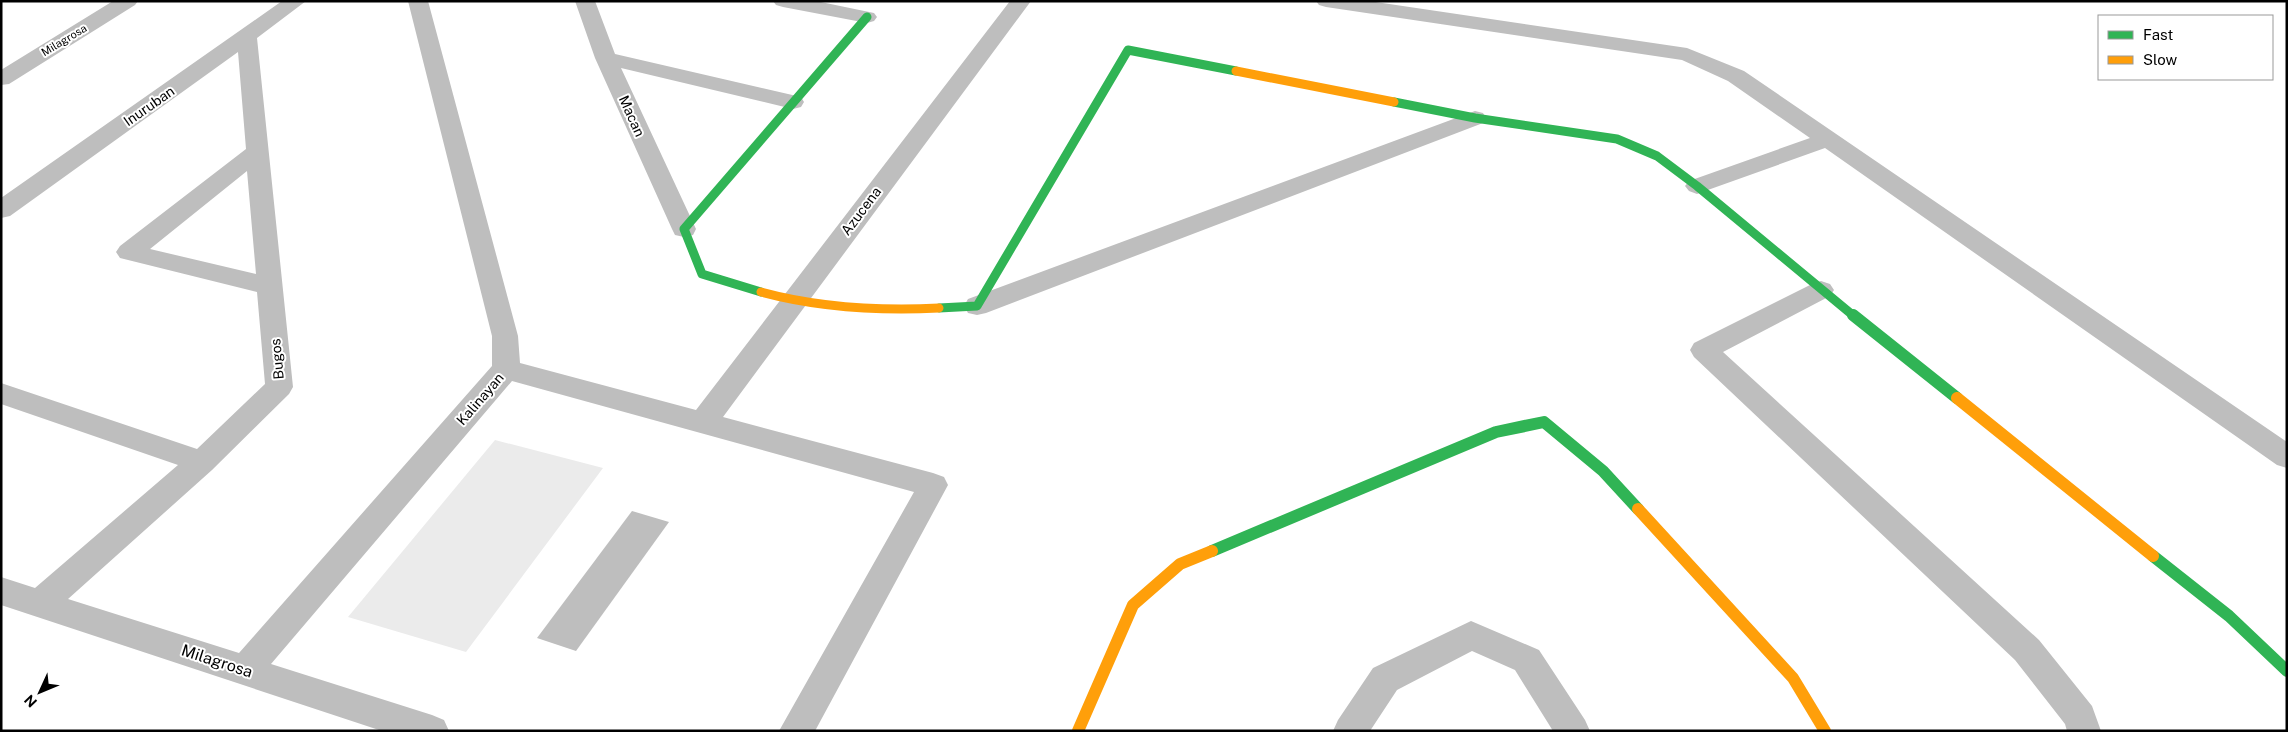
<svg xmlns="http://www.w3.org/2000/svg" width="2288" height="732" font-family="'Public Sans',sans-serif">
  <rect width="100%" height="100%" fill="#fff"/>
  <path fill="#ebebeb" d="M495 440 603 468 466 652 348 617Z"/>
  <path fill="#bebebe" d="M632 511 669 522 576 651 537 638Z"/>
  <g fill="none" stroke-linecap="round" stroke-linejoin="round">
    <path fill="#bebebe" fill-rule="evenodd" d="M113 1H138L135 5 9 84 1 85V70Z
      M282 1H306L257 38 293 387 289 394 212 470 68 599 239 653 492 366V336L408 1H428L518 336 520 363 696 410 1010 1H1031L723 417 933 473 944 477 948 485 815 731H779L914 492 512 381 271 664 432 715 444 720 449 731H382L1 605V577L35 588 178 465 1 404V383L197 449 265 384 257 292 120 258 116 252 120 246 246 149 238 52 10 216 1 218V198ZM247 171 256 274 150 249Z
      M575 1H595L615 54 801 97 804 102 801 107 793 109 621 68 696 229 693 235 684 237 675 235 672 229 595 58Z
      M773 1H816L874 13 877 17 874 21 867 23 783 7 776 5Z
      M1316 1H1369L1687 48 1744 71 2287 442V468L2277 465 1825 148 1705 191 1697 194 1689 191 1685 186 1689 181 1810 138 1728 81 1682 60 1326 7 1319 5Z
      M1475 111 1483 113 1486 118 1483 123 986 313 977 315 968 313 964 306 968 299Z
      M1821 281 1830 284 1834 290 1830 296 1723 352 2039 640 2092 706 2101 731H2067L2065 724 2015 660 1694 357 1690 350 1694 343 1812 284Z
      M1471 621 1539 650 1585 720 1590 731H1553L1515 670 1472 651 1397 690 1370 731H1333L1338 720 1373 668Z"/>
    <path stroke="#30b455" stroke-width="9" d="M1394 102 1475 118 1617 139 1657 156 1697 186 1855 317
      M761 292 702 274 684 229 867 17
      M939 308 977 306 1128 50 1236 71"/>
    <path stroke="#30b455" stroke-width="12" d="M1853 315 1957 398
      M1212 551 1496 432 1544 422 1603 471 1638 509
      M2153 556 2229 616 2287 671"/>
    <path stroke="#ff9f0a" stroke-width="9" d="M1236 71 1394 102
      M761 292C820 308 878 311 939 308"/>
    <path stroke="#ff9f0a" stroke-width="12" d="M1957 398 2153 556
      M1638 509 1793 678 1825 731
      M1078 731 1133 605 1180 564 1212 551"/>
  </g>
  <g text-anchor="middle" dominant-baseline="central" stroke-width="4" stroke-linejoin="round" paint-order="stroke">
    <g font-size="11" fill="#000" stroke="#fff">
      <text transform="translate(64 40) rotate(-31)">Milagrosa</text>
    </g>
    <g font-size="14" fill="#000" stroke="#fff">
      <text transform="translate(149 106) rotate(-35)">Inuruban</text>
      <text transform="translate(632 116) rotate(66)">Macan</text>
      <text transform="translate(861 211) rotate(-53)">Azucena</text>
      <text transform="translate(277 359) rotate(-95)">Bugos</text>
      <text transform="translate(480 399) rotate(-49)">Kalinayan</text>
    </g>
    <g font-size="16" fill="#000" stroke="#fff">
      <text transform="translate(217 661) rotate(18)">Milagrosa</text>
    </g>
  </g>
  <rect width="2288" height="732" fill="none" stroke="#000000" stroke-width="5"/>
  <rect x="2098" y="15" width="175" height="65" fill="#ffffff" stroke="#999999"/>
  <rect x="2108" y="31" width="25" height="8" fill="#30b455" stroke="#999999"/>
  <text x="2143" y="40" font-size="15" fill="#000000">Fast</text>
  <rect x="2108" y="56" width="25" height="8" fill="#ff9f0a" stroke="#999999"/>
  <text x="2143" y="65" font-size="15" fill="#000000">Slow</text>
  <g transform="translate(40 692) rotate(226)" stroke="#ffffff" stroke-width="4" paint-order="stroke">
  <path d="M0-4L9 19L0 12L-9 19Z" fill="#000000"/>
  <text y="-8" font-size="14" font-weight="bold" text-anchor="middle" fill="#000000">N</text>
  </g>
</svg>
